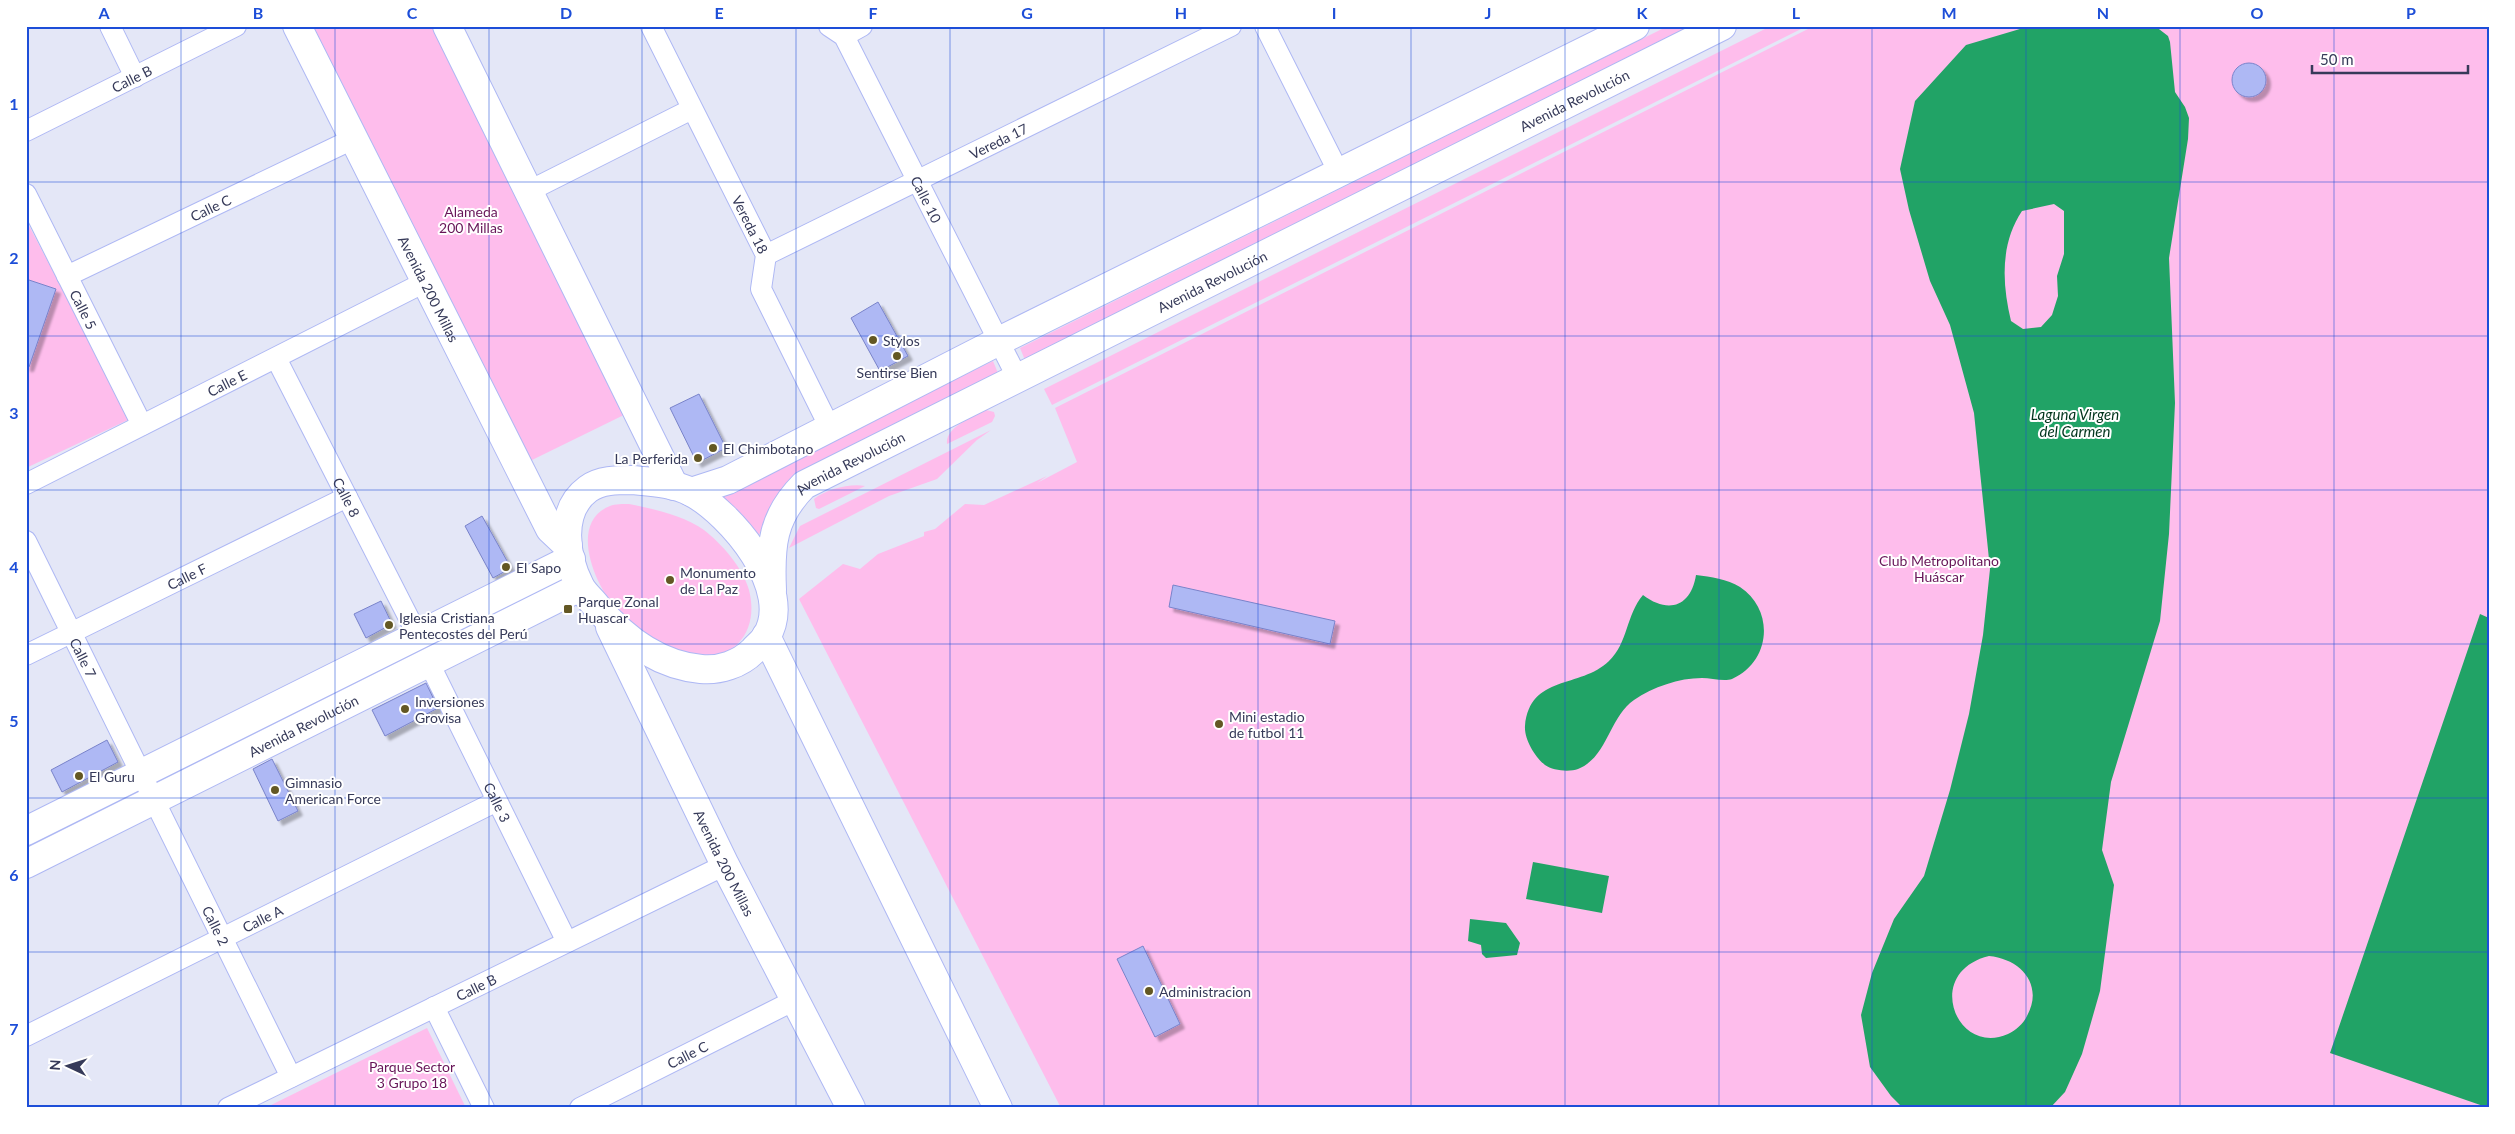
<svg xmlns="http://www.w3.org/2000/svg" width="2515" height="1134" font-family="Lato,sans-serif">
  <defs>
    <filter id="shadow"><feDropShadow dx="4.5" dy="4.5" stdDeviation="1" flood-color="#0004"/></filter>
  </defs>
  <rect width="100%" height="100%" fill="#e4e7f7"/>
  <path fill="#febdec" d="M313 26H438L630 412 530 461Z
    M1668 26H1686L1689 35 1027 365 1020 348Z
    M1771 26H1807L1052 405 1044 389Z
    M1814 26H2489V1108H1061L799 599 843 564 860 569 878 554 924 536V532L935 529 965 504 984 505 1047 476 1037 483 1077 462 1055 408Z
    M26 220 130 419 26 468Z
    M993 361 1000 378 775 507 758 536 720 496Z
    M986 410 994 412 995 416 992 422 947 444C945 427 973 417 986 410Z
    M991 430 977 440 937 479 889 496 789 548 800 526Z
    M865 486 819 509 816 508 814 499C826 489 851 483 865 486Z
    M629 504C653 509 683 515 704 530 722 544 743 568 749 590 761 636 727 669 682 651 658 642 635 629 618 611 596 588 567 523 610 506 615 504 623 504 629 504Z
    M427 1028 466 1108H265Z"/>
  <path fill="#21a366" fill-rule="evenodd" d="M2030 26H2155L2168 36 2170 42 2175 92 2185 107 2189 118 2188 139 2169 258 2175 403 2169 534 2160 621 2111 782 2102 850 2114 885 2100 991 2082 1054 2065 1092 2050 1108H1903L1891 1096 1870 1067 1861 1015 1872 973 1894 919 1924 876 1950 790 1969 714 1983 635 1990 569 1974 413 1950 325 1930 281 1909 210 1900 169 1915 101 1966 45ZM2054 204 2064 211V254L2057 276 2058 296 2052 315 2041 327 2023 329 2011 321C2002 284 2000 244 2022 211ZM1989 956C2021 959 2044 985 2027 1016 2023 1024 2016 1030 2008 1034 1956 1057 1923 972 1989 956Z
    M1696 575C1711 577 1727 579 1740 587 1775 610 1771 662 1732 679 1724 682 1711 678 1702 678 1679 678 1653 687 1634 700 1609 717 1608 757 1578 769 1570 772 1553 771 1545 765 1535 757 1524 739 1525 726 1530 674 1580 689 1609 661 1628 643 1626 615 1643 595 1668 614 1691 607 1696 575Z
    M2480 614 2489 618V1108L2330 1053Z
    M1533 862 1609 876 1602 913 1526 899Z
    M1470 919 1506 923 1520 943 1517 955 1486 958 1482 954 1481 945 1468 941Z"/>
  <path fill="#aeb8f4" stroke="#7983ca" filter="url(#shadow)" d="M2232 80a17 17 0 1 1 34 0a17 17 0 1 1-34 0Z
    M26 279 56 289 29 367H26Z
    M878 302 908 356 880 371 851 318Z
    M699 394 726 448 697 463 670 408Z
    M482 516 511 568 493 578 465 526Z
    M1173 585 1335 621 1330 644 1169 607Z
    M381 601 392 624 366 638 354 614Z
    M426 683 438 708 385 736 372 710Z
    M107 740 118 762 62 792 51 770Z
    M272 759 298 811 278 821 253 769Z
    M1143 946 1180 1024 1155 1037 1117 959Z"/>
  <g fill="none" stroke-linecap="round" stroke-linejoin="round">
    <defs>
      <g id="street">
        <path d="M110 26 135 77"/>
        <path id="s1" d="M651 26 766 255 761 289 830 428"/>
        <path id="s2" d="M829 26 844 36 1018 379"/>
        <path d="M1265 26 1339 173"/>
        <path d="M844 36 862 26"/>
        <path id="s3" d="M26 131 236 26"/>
        <path d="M529 191 692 109"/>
        <path id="s4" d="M26 194 142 425"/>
        <path id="s5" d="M766 255 1231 26"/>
        <path id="s6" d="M67 276 353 139"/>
        <path id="s7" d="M276 358 418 636"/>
        <path id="s8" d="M26 484 427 281"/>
        <path id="s9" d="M26 541 291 1077"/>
        <path id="s10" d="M26 655 347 497"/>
        <path id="s11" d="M429 663 567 942"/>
        <path d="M434 1007 484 1108"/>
        <path id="s12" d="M26 1036 497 801"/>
        <path id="s13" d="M228 1108 725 865"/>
        <path id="s14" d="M580 1108 795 1000"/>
      </g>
      <g id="secondary">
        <path id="s15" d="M297 26 550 529 568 546"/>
        <path d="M447 26 674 486"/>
        <path d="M632 480C651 482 673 483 691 492 731 513 796 590 766 637 763 642 757 646 753 651 740 664 719 671 701 669 658 665 624 639 597 607 592 600 584 594 580 586 565 557 558 511 588 489 600 480 617 480 632 480Z"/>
        <path d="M691 492 728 480 999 341 1635 26"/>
        <path id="s16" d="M772 590C770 546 772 517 804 485L1722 26"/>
        <path id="s17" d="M610 627 725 865 851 1108"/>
        <path d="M766 636 998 1108"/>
        <path d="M26 831 571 559"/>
        <path id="s18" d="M26 864 580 587"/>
      </g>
    </defs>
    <use href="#street" stroke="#aeb8f4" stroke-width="22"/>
    <use href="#secondary" stroke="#aeb8f4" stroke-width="30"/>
    <use href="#street" stroke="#fff" stroke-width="20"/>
    <use href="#secondary" stroke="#fff" stroke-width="28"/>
  </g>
  <path fill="none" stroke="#1d4ed8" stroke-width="1" stroke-opacity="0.55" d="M181 26V1108M335 26V1108M489 26V1108M642 26V1108M796 26V1108M950 26V1108M1104 26V1108M1258 26V1108M1411 26V1108M1565 26V1108M1719 26V1108M1872 26V1108M2026 26V1108M2180 26V1108M2334 26V1108M26 182H2489M26 336H2489M26 490H2489M26 644H2489M26 798H2489M26 952H2489"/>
  <g fill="#635724" stroke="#fff" stroke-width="2">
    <circle cx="873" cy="340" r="5"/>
    <circle cx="897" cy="356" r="5"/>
    <circle cx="713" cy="448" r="5"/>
    <circle cx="698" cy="458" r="5"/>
    <circle cx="506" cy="567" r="5"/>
    <circle cx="670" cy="580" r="5"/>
    <rect x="563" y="604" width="10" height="10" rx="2.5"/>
    <circle cx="389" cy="625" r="5"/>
    <circle cx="405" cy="709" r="5"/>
    <circle cx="1219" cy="724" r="5"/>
    <circle cx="79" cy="776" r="5"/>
    <circle cx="275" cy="790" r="5"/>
    <circle cx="1149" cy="991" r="5"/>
  </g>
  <g text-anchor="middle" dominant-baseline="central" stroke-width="4" stroke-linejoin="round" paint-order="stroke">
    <g font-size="14" fill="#363a59" stroke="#fff">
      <text stroke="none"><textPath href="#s3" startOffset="118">Calle B</textPath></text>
      <text stroke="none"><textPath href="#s16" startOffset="975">Avenida Revolución</textPath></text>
      <text stroke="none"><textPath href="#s5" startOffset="259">Vereda 17</textPath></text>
      <text stroke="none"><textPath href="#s2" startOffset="201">Calle 10</textPath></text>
      <text stroke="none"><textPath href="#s6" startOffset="159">Calle C</textPath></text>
      <text stroke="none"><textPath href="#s1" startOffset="222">Vereda 18</textPath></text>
      <text stroke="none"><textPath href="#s16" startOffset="570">Avenida Revolución</textPath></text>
      <text stroke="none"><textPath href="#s15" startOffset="294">Avenida 200 Millas</textPath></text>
      <text stroke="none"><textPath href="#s4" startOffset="129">Calle 5</textPath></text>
      <text stroke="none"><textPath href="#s8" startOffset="225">Calle E</textPath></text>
      <text stroke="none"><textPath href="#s16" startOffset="165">Avenida Revolución</textPath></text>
      <text stroke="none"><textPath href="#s7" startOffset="156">Calle 8</textPath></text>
      <text stroke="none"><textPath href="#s10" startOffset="179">Calle F</textPath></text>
      <text stroke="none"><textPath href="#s9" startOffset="130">Calle 7</textPath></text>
      <text stroke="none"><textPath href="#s18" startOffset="310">Avenida Revolución</textPath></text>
      <text stroke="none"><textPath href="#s11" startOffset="155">Calle 3</textPath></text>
      <text stroke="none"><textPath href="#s17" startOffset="262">Avenida 200 Millas</textPath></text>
      <text stroke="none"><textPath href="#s12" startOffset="264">Calle A</textPath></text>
      <text stroke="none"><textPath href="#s9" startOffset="429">Calle 2</textPath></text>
      <text stroke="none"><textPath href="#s13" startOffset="276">Calle B</textPath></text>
      <text stroke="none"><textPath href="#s14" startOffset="120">Calle C</textPath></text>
    </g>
    <g font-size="14" fill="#671558" stroke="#fff">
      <text x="471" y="211">Alameda<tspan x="471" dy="16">200 Millas</tspan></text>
      <text x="1939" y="560">Club Metropolitano<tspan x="1939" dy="16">Huáscar</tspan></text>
      <text x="412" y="1066">Parque Sector<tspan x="412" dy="16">3 Grupo 18</tspan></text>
    </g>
    <g font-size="14" fill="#363a59" stroke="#fff" text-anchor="start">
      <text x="883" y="340">Stylos</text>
      <text x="897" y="372" text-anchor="middle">Sentirse Bien</text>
      <text x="723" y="448">El Chimbotano</text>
      <text x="688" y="458" text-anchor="end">La Perferida</text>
      <text x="516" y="567">El Sapo</text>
      <text x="680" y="572">Monumento<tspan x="680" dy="16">de La Paz</tspan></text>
      <text x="578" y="601">Parque Zonal<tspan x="578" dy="16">Huascar</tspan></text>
      <text x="399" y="617">Iglesia Cristiana<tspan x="399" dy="16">Pentecostes del Perú</tspan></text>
      <text x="415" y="701">Inversiones<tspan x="415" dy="16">Grovisa</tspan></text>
      <text x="1229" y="716">Mini estadio<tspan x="1229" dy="16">de futbol 11</tspan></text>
      <text x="89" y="776">El Guru</text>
      <text x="285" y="782">Gimnasio<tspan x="285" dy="16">American Force</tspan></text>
      <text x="1159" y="991">Administracion</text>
    </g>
    <g font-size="15" font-style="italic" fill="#00341c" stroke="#fff">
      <text x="2075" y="414">Laguna Virgen<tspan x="2075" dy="17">del Carmen</tspan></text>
    </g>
  </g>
  <rect width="2515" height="1134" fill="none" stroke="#ffffff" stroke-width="55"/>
  <g transform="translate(68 1066) rotate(274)" stroke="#ffffff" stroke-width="4" paint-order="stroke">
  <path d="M0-4L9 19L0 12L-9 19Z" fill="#363a59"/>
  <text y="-8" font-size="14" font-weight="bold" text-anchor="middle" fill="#363a59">N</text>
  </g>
  <path d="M2312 65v8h156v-8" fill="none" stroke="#363a59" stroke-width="2.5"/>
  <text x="2320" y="65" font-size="15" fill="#363a59" stroke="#ffffff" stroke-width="4" paint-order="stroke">50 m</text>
  <rect x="28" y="28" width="2460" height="1078" fill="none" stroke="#1d4ed8" stroke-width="2"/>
  <g font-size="16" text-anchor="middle" font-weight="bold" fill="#1d4ed8">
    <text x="104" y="19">A</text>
    <text x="258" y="19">B</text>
    <text x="412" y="19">C</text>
    <text x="566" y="19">D</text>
    <text x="719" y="19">E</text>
    <text x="873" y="19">F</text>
    <text x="1027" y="19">G</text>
    <text x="1181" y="19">H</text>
    <text x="1334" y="19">I</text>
    <text x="1488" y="19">J</text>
    <text x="1642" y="19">K</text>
    <text x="1796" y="19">L</text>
    <text x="1949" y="19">M</text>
    <text x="2103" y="19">N</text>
    <text x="2257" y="19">O</text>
    <text x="2411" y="19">P</text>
    <text x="14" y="110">1</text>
    <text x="14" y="264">2</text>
    <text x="14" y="419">3</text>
    <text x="14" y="573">4</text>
    <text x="14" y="727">5</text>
    <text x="14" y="881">6</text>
    <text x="14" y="1035">7</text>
  </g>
</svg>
